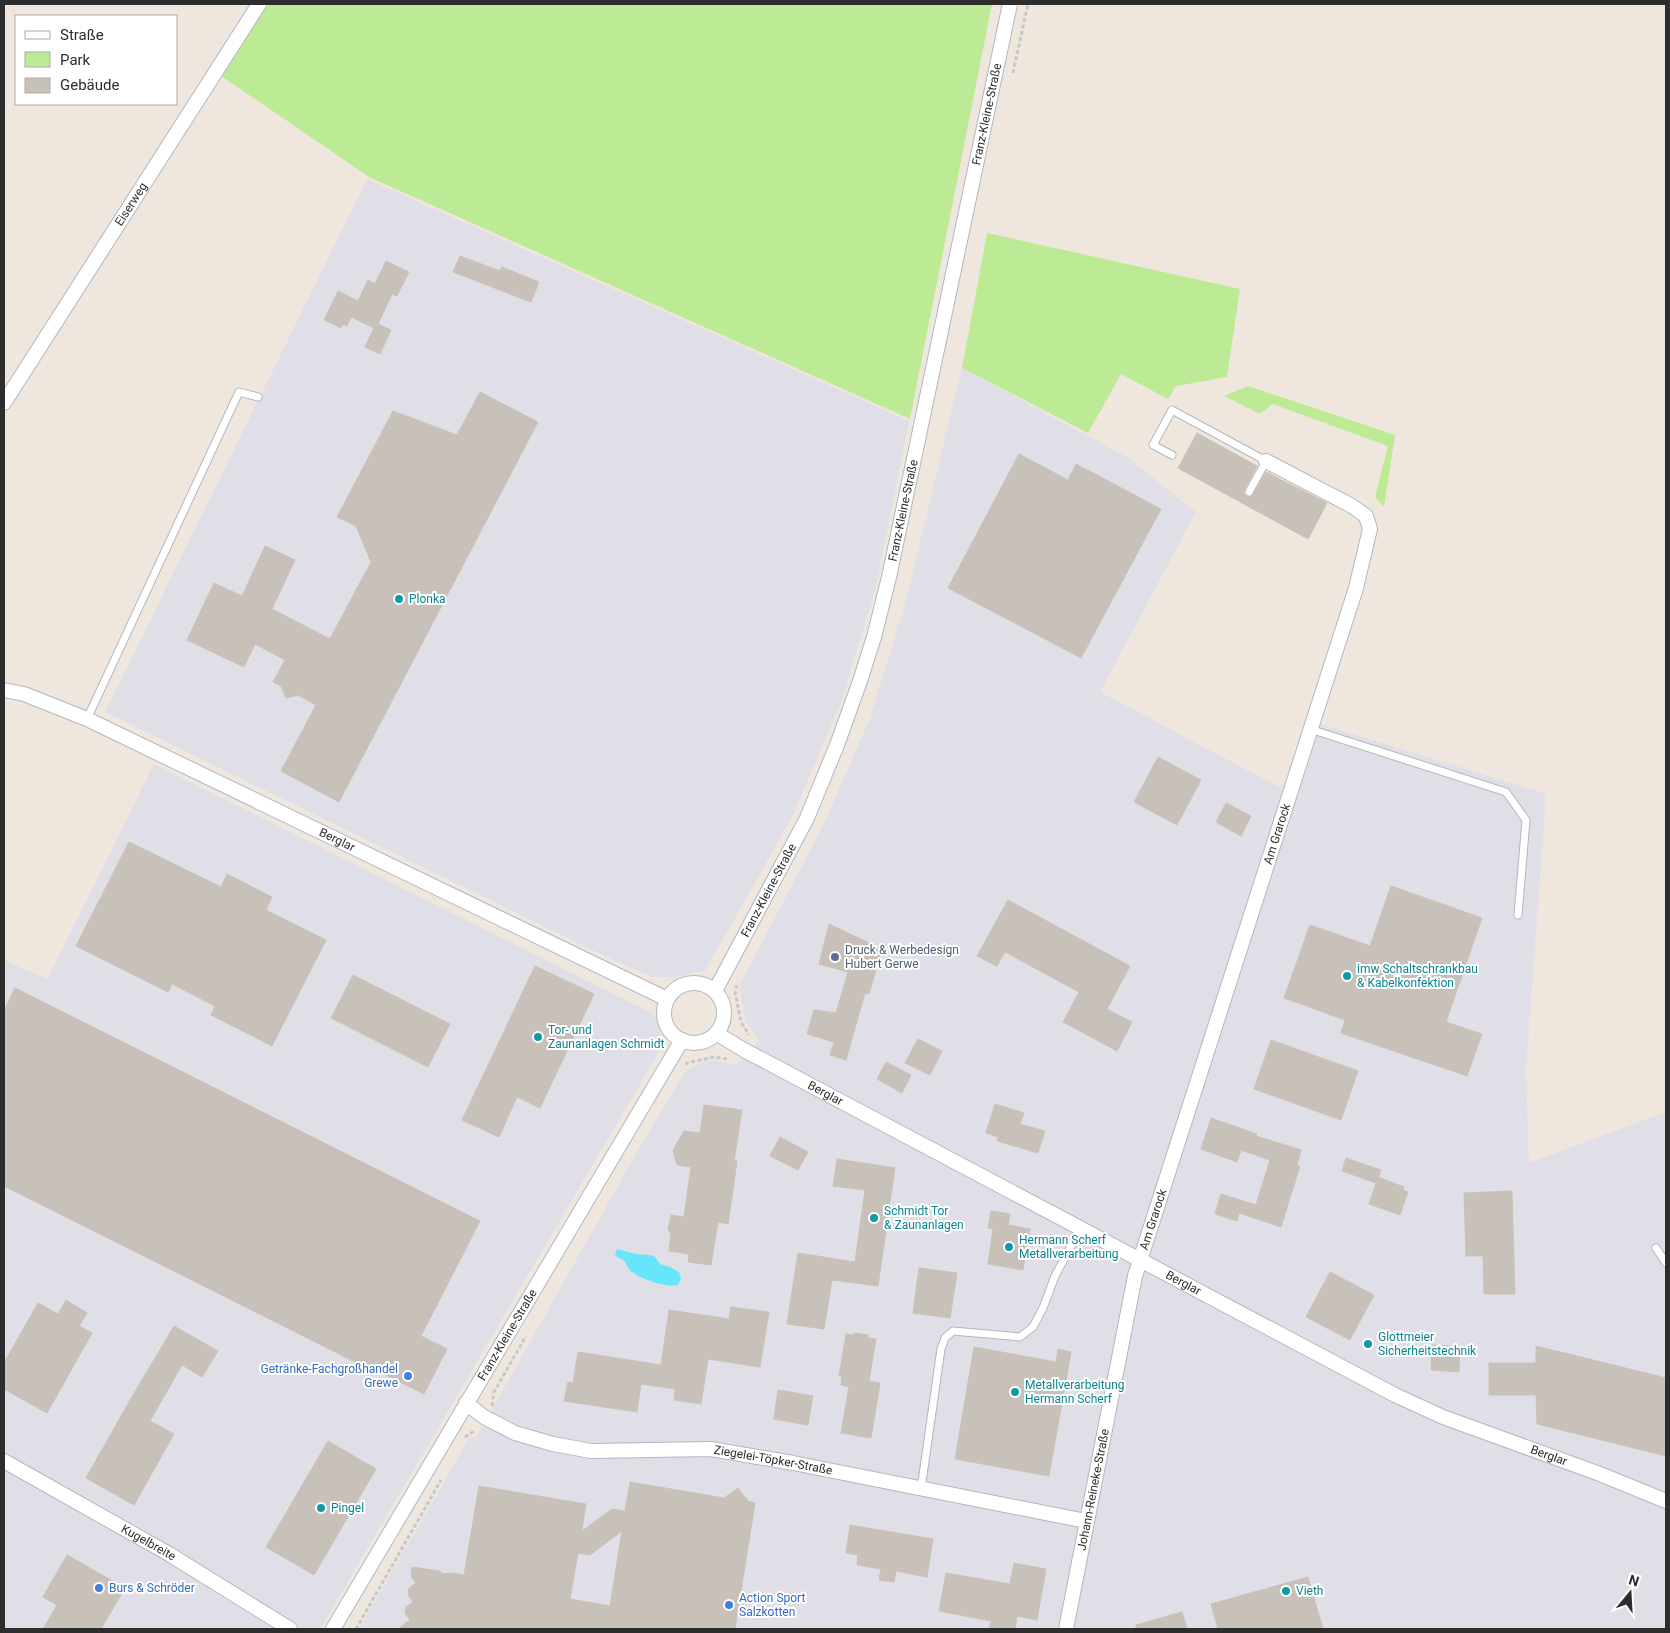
<svg xmlns="http://www.w3.org/2000/svg" width="1670" height="1633" font-family="Roboto,sans-serif">
  <rect width="100%" height="100%" fill="#efe6de"/>
  <path fill="#e0dfe7" d="M367 179 909 421 875 590 843 697 793 815 705 971 673 977H652L613 960 105 712Z
    M962 368 1127 457 1196 512 1100 692 1298 797 1320 724 1546 794 1526 1071 1529 1163 1666 1112V1629H359L468 1440 477 1436 633 1159 684 1073 700 1063 715 1060 735 1065 759 1041 746 1022 739 986 824 824 870 718 905 604Z
    M154 764 655 1015 662 1039 656 1057 320 1629H4V960L47 979Z"/>
  <path fill="#bdeb95" d="M268 4H992L910 419 369 177 220 75Z
    M987 233 1240 289 1227 377 1176 386 1168 399 1121 374 1088 433 962 368Z
    M1248 386 1395 435 1384 507 1375 497 1388 446 1273 404 1260 414 1224 396Z"/>
  <path fill="#67e5fb" d="M617 1249 636 1254 649 1255 654 1256 660 1264 670 1267 679 1272 681 1278 678 1285C667 1288 636 1278 629 1269 627 1267 627 1264 625 1262 623 1259 618 1258 615 1255Z"/>
  <path fill="#c8c1b9" stroke="#cbc2b7" fill-rule="evenodd" d="M460 256 500 271 502 267 539 282 531 302 453 272Z
    M386 261 409 272 397 296 392 294 378 324 391 330 380 354 365 347 374 328 351 317 347 326 343 324 341 328 324 320 338 291 358 301 368 280 375 284Z
    M480 392 538 422 339 802 281 771 316 705 298 695 286 698 281 686 273 682 285 660 255 644 244 667 187 640 214 583 242 596 265 546 295 560 272 609 330 639 371 562 356 526 337 517 393 411 457 435Z
    M1197 433 1257 466 1244 490V494L1247 497 1253 495 1266 472 1327 503 1308 539 1178 468Z
    M1019 454 1068 480 1076 464 1161 509 1081 658 948 588Z
    M1158 757 1201 780 1177 825 1134 802Z
    M1226 803 1251 816 1241 836 1216 822Z
    M129 842 221 887 227 874 272 897 266 910 326 940 272 1046 211 1015 215 1006 172 984 168 992 76 946Z
    M1391 886 1482 918 1446 1022 1482 1034 1467 1076 1341 1033 1345 1020 1284 998 1310 925 1370 946Z
    M1008 900 1130 966 1107 1009 1132 1022 1117 1051 1063 1022 1079 992 1005 952 997 966 977 956Z
    M829 924 882 949 869 994 865 993 846 1060 830 1055 834 1042 807 1034 814 1010 836 1013 848 972 819 964Z
    M535 966 594 994 540 1108 517 1097 499 1137 462 1120Z
    M353 975 450 1024 428 1067 331 1018Z
    M15 988 480 1221 421 1336 447 1349 424 1394 370 1367 369 1369 4 1186V1011Z
    M918 1039 942 1051 930 1075 905 1063Z
    M1271 1040 1358 1071 1341 1120 1254 1089Z
    M886 1062 911 1075 902 1093 877 1079Z
    M995 1104 1024 1113 1020 1124 1045 1131 1038 1153 997 1141 998 1137 986 1133Z
    M704 1105 742 1110 734 1161H737L728 1224 718 1222 711 1265 688 1262 689 1254 669 1251 671 1234 668 1230 671 1215 684 1217 691 1167 677 1165 673 1150 684 1131 700 1133Z
    M1211 1118 1257 1134 1256 1136 1301 1150 1297 1165 1300 1166 1281 1227 1239 1213 1237 1221 1215 1214 1221 1194 1256 1205 1270 1160 1241 1150 1237 1162 1201 1149Z
    M780 1137 808 1152 798 1170 770 1156Z
    M1346 1158 1381 1170 1376 1183 1342 1171Z
    M837 1159 895 1168 878 1286 832 1280 824 1329 787 1324 798 1253 855 1262 865 1190 833 1186Z
    M1378 1177 1404 1187 1403 1190 1408 1192 1400 1215 1369 1204Z
    M1512 1191 1515 1294H1484L1483 1256H1466L1464 1193Z
    M991 1211 1010 1214 1008 1225 1030 1229 1023 1270 988 1264 993 1229 988 1228Z
    M919 1268 957 1273 950 1318 913 1313Z
    M1330 1272 1374 1295 1350 1340 1306 1317Z
    M66 1300 87 1313 79 1326 92 1333 47 1413 4 1389V1363L38 1303 58 1314Z
    M731 1307 769 1312 760 1367 708 1359 701 1404 674 1400 675 1389 641 1384 637 1412 564 1401 568 1382 573 1383 578 1352 661 1365 669 1310 729 1319Z
    M174 1326 218 1351 202 1377 182 1365 150 1421 174 1434 134 1505 86 1478 133 1395Z
    M854 1333 868 1335V1338L876 1339 869 1381 880 1383 871 1438 841 1433 849 1387 841 1385 842 1376H839L846 1334 854 1335Z
    M1432 1345 1460 1347 1459 1372 1431 1370Z
    M1536 1346 1666 1378V1456L1537 1424 1536 1395H1489V1363H1536Z
    M974 1347 1056 1362 1058 1349 1071 1352 1049 1476 955 1459Z
    M778 1390 813 1396 808 1425 774 1419Z
    M328 1441 376 1469 314 1575 266 1547Z
    M630 1482 724 1498 738 1488 748 1501 755 1503 735 1629H398L410 1620 405 1613 406 1607 413 1602 408 1595 409 1588 416 1583 411 1576 412 1567 440 1571 443 1574 453 1573 464 1575 479 1486 586 1504 582 1531 612 1509 625 1511ZM622 1531 610 1606 570 1599 578 1553 590 1555Z
    M850 1525 933 1539 927 1577 896 1571 894 1582 879 1580 881 1569 857 1565 858 1555 846 1553Z
    M67 1555 125 1588 101 1629H43L57 1605 43 1597Z
    M1014 1563 1046 1569 1037 1620 1017 1616 1015 1629H989L991 1621 939 1611 946 1573 1010 1584Z
    M1308 1577 1323 1629H1218L1211 1604Z
    M1182 1612 1187 1629H1136V1625Z"/>
  <g fill="none" stroke-linecap="round" stroke-linejoin="round">
    <defs>
      <path id="service" d="M1172 455 1153 445 1172 410 1266 461 1249 492
        M87 719 239 392 258 397
        M1310 729 1506 792 1526 820 1518 915
        M1656 1248 1666 1263
        M921 1489 941 1349 945 1338 953 1331 1020 1337 1033 1327 1043 1308 1055 1276 1081 1228"/>
      <g id="minor">
        <path id="s1" d="M4 403 259 4"/>
        <path id="s2" d="M4 690 24 694 87 719 667 999"/>
        <circle cx="694" cy="1013" r="30"/>
        <path id="s3" d="M715 991 807 818 837 745 860 681 874 637 889 577 1010 4"/>
        <path id="s4" d="M716 1033 744 1050 1395 1395 1443 1417 1600 1474 1666 1501"/>
        <path id="s5" d="M466 1403 484 1417 515 1433 553 1444 591 1451 711 1449 793 1463 1086 1521"/>
        <path id="s6" d="M4 1461 169 1554 290 1629"/>
        <path id="s7" d="M333 1629 682 1040"/>
        <path id="s8" d="M1066 1629 1135 1276 1356 588 1370 529 1366 516 1352 506 1266 461"/>
      </g>
    </defs>
    <use href="#service" stroke="#b2b7c1" stroke-width="9"/>
    <use href="#minor" stroke="#b2b7c1" stroke-width="16"/>
    <path stroke="#c8c8c8" stroke-width="3" stroke-dasharray="4 2.5" stroke-linecap="butt" d="M1013 73 1028 4
      M737 985 735 991 741 1022 749 1035
      M686 1065 687 1063 714 1057 727 1059
      M492 1406 494 1392 526 1336
      M465 1437 476 1430
      M356 1629 441 1480"/>
    <use href="#service" stroke="#fff" stroke-width="7"/>
    <use href="#minor" stroke="#fff" stroke-width="14"/>
  </g>
  <g fill="#0f9aa8" stroke="#fff" stroke-width="2">
    <circle cx="399" cy="599" r="5"/>
    <circle cx="1347" cy="976" r="5"/>
    <circle cx="538" cy="1037" r="5"/>
    <circle cx="874" cy="1218" r="5"/>
    <circle cx="1009" cy="1247" r="5"/>
    <circle cx="1368" cy="1344" r="5"/>
    <circle cx="1015" cy="1392" r="5"/>
    <circle cx="321" cy="1508" r="5"/>
    <circle cx="1286" cy="1591" r="5"/>
  </g>
  <circle fill="#5c6f8a" stroke="#fff" stroke-width="2" cx="835" cy="957" r="5"/>
  <g fill="#3f7fe0" stroke="#fff" stroke-width="2">
    <circle cx="408" cy="1376" r="5"/>
    <circle cx="99" cy="1588" r="5"/>
    <circle cx="729" cy="1605" r="5"/>
  </g>
  <g text-anchor="middle" dominant-baseline="central" stroke-width="4" stroke-linejoin="round" paint-order="stroke">
    <g font-size="12" fill="#2d2d2d" stroke="#fff">
      <text stroke="none"><textPath href="#s3" startOffset="924">Franz-Kleine-Straße</textPath></text>
      <text stroke="none"><textPath href="#s1" startOffset="236">Eiserweg</textPath></text>
      <text stroke="none"><textPath href="#s3" startOffset="519">Franz-Kleine-Straße</textPath></text>
      <text stroke="none"><textPath href="#s8" startOffset="824">Am Grarock</textPath></text>
      <text stroke="none"><textPath href="#s2" startOffset="366">Berglar</textPath></text>
      <text stroke="none"><textPath href="#s3" startOffset="114">Franz-Kleine-Straße</textPath></text>
      <text stroke="none"><textPath href="#s4" startOffset="125">Berglar</textPath></text>
      <text stroke="none"><textPath href="#s8" startOffset="419">Am Grarock</textPath></text>
      <text stroke="none"><textPath href="#s4" startOffset="530">Berglar</textPath></text>
      <text stroke="none"><textPath href="#s7" startOffset="342">Franz-Kleine-Straße</textPath></text>
      <text stroke="none"><textPath href="#s4" startOffset="935">Berglar</textPath></text>
      <text stroke="none"><textPath href="#s5" startOffset="319">Ziegelei-Töpker-Straße</textPath></text>
      <text stroke="none"><textPath href="#s8" startOffset="142">Johann-Reineke-Straße</textPath></text>
      <text stroke="none"><textPath href="#s6" startOffset="166">Kugelbreite</textPath></text>
    </g>
    <g font-size="12" fill="#0d838f" stroke="#fff" text-anchor="start">
      <text x="409" y="599">Plonka</text>
      <text x="1357" y="969">imw Schaltschrankbau<tspan x="1357" dy="14">&amp; Kabelkonfektion</tspan></text>
      <text x="548" y="1030">Tor- und<tspan x="548" dy="14">Zaunanlagen Schmidt</tspan></text>
      <text x="884" y="1211">Schmidt Tor<tspan x="884" dy="14">&amp; Zaunanlagen</tspan></text>
      <text x="1019" y="1240">Hermann Scherf<tspan x="1019" dy="14">Metallverarbeitung</tspan></text>
      <text x="1378" y="1337">Glottmeier<tspan x="1378" dy="14">Sicherheitstechnik</tspan></text>
      <text x="1025" y="1385">Metallverarbeitung<tspan x="1025" dy="14">Hermann Scherf</tspan></text>
      <text x="331" y="1508">Pingel</text>
      <text x="1296" y="1591">Vieth</text>
    </g>
    <g font-size="12" fill="#4e5e75" stroke="#fff" text-anchor="start">
      <text x="845" y="950">Druck &amp; Werbedesign<tspan x="845" dy="14">Hubert Gerwe</tspan></text>
    </g>
    <g font-size="12" fill="#366cbe" stroke="#fff" text-anchor="start">
      <text x="398" y="1369" text-anchor="end">Getränke-Fachgroßhandel<tspan x="398" dy="14">Grewe</tspan></text>
      <text x="109" y="1588">Burs &amp; Schröder</text>
      <text x="739" y="1598">Action Sport<tspan x="739" dy="14">Salzkotten</tspan></text>
    </g>
  </g>
  <rect width="1670" height="1633" fill="none" stroke="#2d2d2d" stroke-width="10"/>
  <rect x="15" y="15" width="162" height="90" fill="#ffffff" stroke="#ababab"/>
  <rect x="25" y="31" width="25" height="8" fill="#ffffff" stroke="#ababab"/>
  <text x="60" y="40" font-size="15" fill="#2d2d2d">Straße</text>
  <rect x="25" y="52" width="25" height="15" fill="#bdeb95" stroke="#ababab"/>
  <text x="60" y="65" font-size="15" fill="#2d2d2d">Park</text>
  <rect x="25" y="78" width="25" height="15" fill="#c8c1b9" stroke="#ababab"/>
  <text x="60" y="90" font-size="15" fill="#2d2d2d">Gebäude</text>
  <g transform="translate(1630 1593) rotate(18)" stroke="#ffffff" stroke-width="4" paint-order="stroke">
  <path d="M0-4L9 19L0 12L-9 19Z" fill="#2d2d2d"/>
  <text y="-8" font-size="14" font-weight="bold" text-anchor="middle" fill="#2d2d2d">N</text>
  </g>
</svg>
